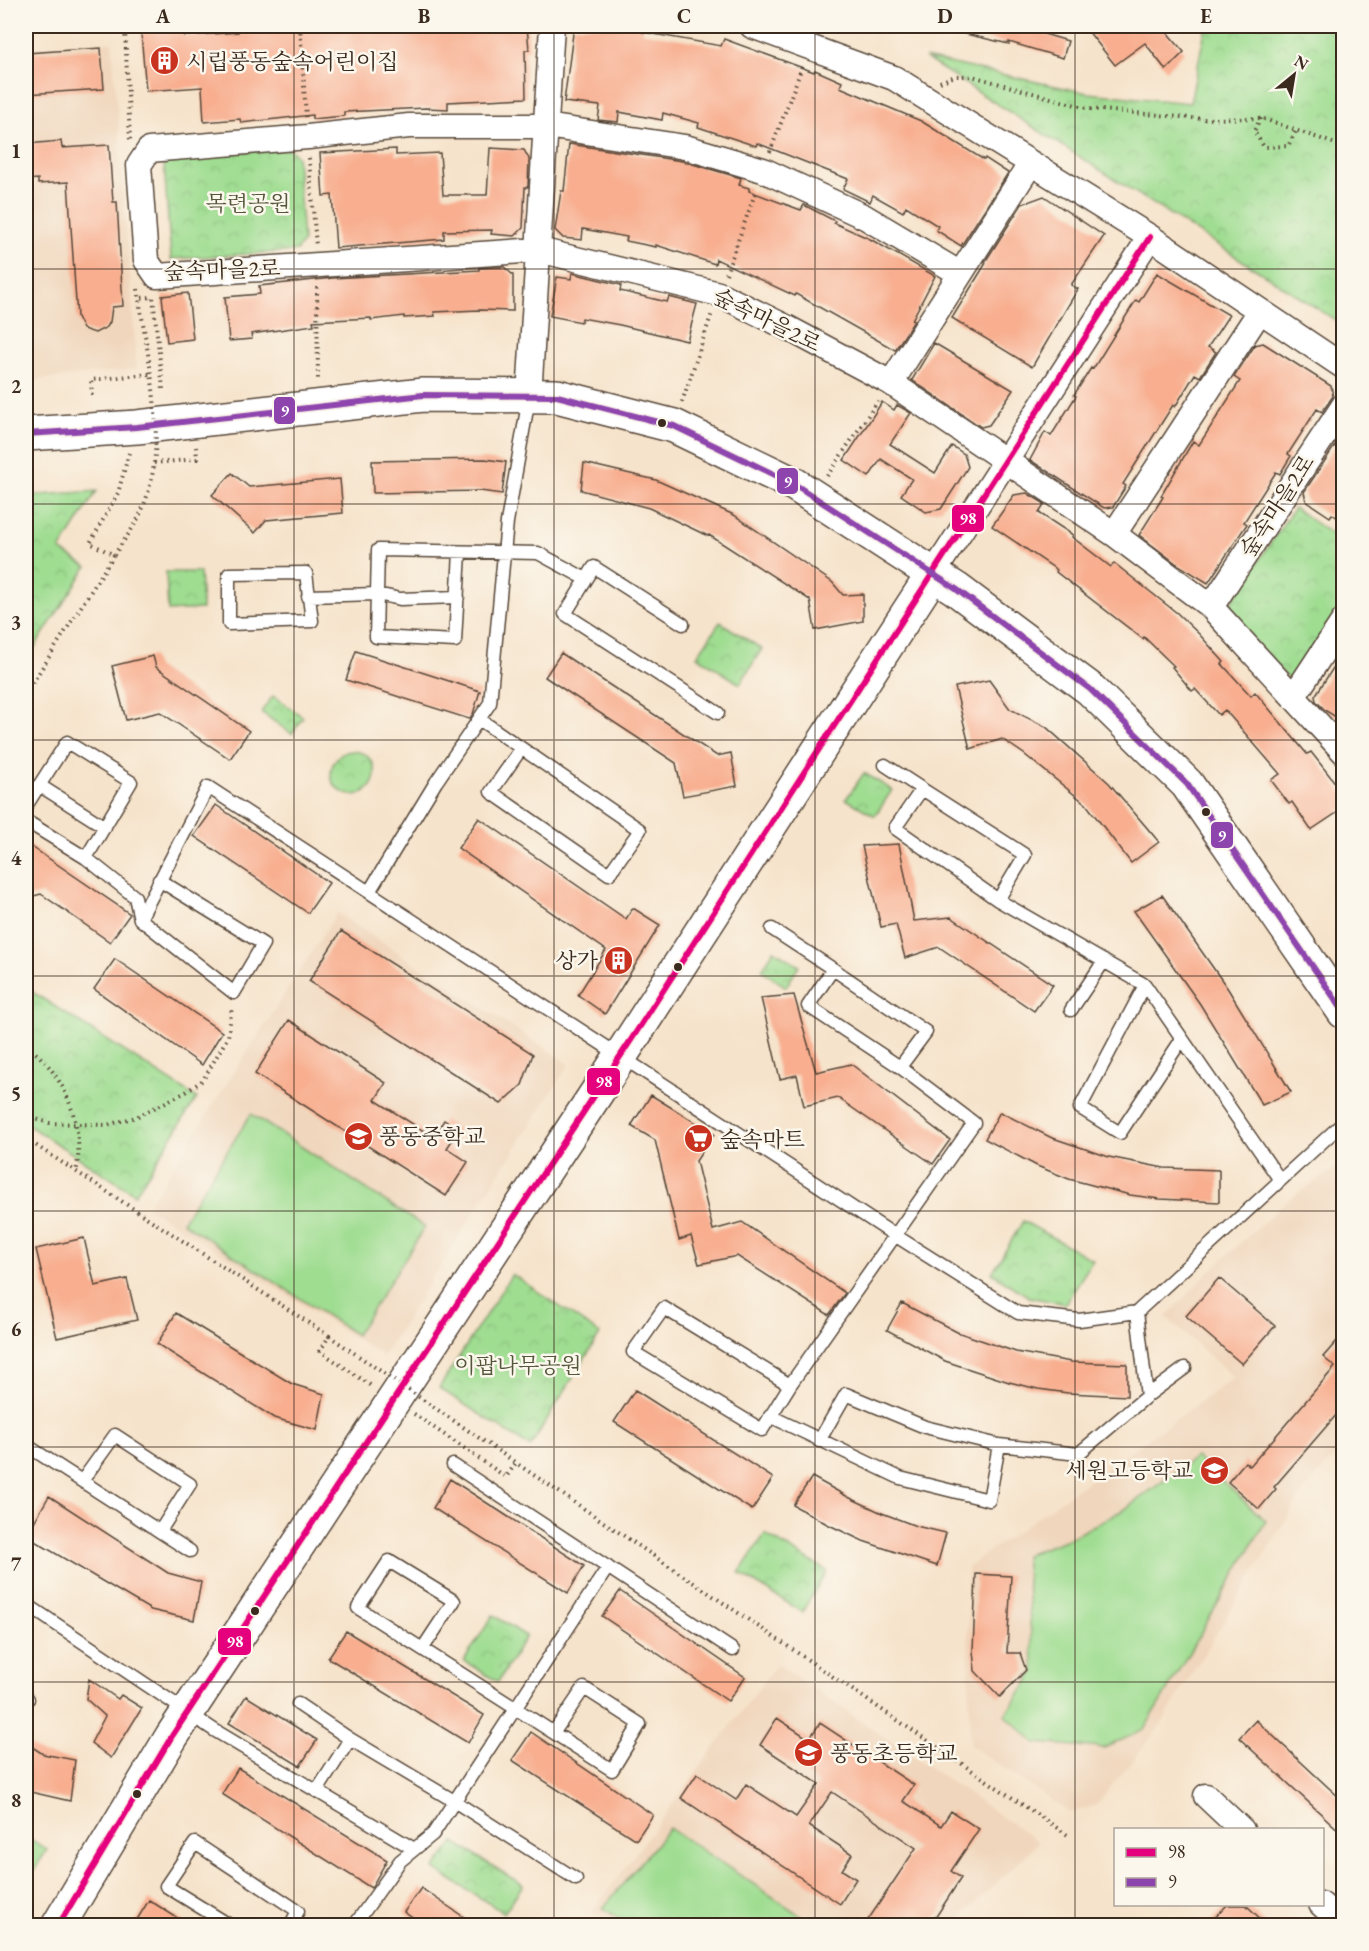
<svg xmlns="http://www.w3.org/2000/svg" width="1369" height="1951" font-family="'EB Garamond','Noto Serif KR',serif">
  <defs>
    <pattern id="park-crowns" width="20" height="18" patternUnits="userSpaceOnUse" patternTransform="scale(1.5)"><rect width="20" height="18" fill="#9fdd91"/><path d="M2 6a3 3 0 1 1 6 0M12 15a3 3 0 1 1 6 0" fill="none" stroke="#8abe7d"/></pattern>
  </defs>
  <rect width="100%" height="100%" fill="#fbf7ec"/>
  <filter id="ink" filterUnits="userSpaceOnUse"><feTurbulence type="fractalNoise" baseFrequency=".0167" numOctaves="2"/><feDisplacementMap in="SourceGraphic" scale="12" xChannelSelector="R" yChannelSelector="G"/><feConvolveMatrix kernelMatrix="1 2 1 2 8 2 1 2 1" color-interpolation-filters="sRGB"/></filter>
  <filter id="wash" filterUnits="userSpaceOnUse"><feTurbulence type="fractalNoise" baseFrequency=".008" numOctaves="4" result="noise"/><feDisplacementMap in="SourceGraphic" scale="24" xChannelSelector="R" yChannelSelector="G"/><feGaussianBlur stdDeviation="1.35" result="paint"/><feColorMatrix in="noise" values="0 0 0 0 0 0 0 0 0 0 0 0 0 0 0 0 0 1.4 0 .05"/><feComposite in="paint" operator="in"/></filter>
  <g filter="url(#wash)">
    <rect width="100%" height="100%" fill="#f6e3cb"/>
    <path fill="#f0d6bc" d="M112 42 137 369 26 381V48Z
      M337 913 569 1064 383 1356 147 1207Z
      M1343 1163V1447L1303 1492 1158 1729 1096 1805 1070 1813 970 1745 967 1567 1234 1378 1166 1317 1215 1266 1289 1199Z
      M777 1664 1039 1842 953 1925 611 1926 592 1912Z"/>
    <path fill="url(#park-crowns)" stroke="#6d8458" stroke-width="1.5" d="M1206 26H1343V325L925 58 1088 93 1190 103Z
      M290 149 297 156 303 242 296 251 171 259 164 165 173 156Z
      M97 491 60 550 87 567 26 660V496Z
      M1294 508 1343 542V607L1298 678H1288L1230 616 1229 605Z
      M166 572H200L202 609 168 611Z
      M720 622 762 649 740 684 697 656Z
      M273 696 303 717 292 734 261 712Z
      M331 773a22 22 0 1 1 44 0a22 22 0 1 1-44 0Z
      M864 773 892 790 875 816 846 799Z
      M774 950 799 966 786 987 762 970Z
      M26 988 197 1098 135 1194 26 1124Z
      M1023 1221 1093 1260 1065 1304 1029 1297 992 1273Z
      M512 1274 600 1334 530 1447 439 1388Z
      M765 1534 827 1571 802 1612 739 1573Z
      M493 1615 526 1636 498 1682 464 1661Z
      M454 1842 523 1885 504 1913 434 1869Z"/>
    <path fill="#9fdd91" stroke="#6d8458" stroke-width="1.5" d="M251 1114 425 1227 356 1335 182 1222Z
      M1196 1457 1266 1521 1144 1730 1104 1748 1036 1743 1005 1715 1034 1673 1025 1555 1068 1539 1125 1509Z
      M669 1828 815 1925H628L603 1908Z
      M26 1836 47 1850 26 1883Z"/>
    <g id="blocks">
      <path fill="#f8ae8f" d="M272 26H295L296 30 353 26H527L529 50H525L526 98 448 102V109L426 108 344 112V116L312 119V115L241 123 240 119 204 122 202 87 146 91 141 33 185 30V36L238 32V28Z
        M574 26H643L642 32 721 46 724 39 814 72 815 70 842 82 840 87 921 121 984 160 985 158 1008 173 961 246 936 230 938 226 906 206 903 212 873 195 870 202 843 189 848 179 757 143 756 146 698 127 699 123 663 113 662 120 619 112 618 122 598 120 600 106 564 102Z
        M962 26H1017L1068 41 1063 58 1009 42V44L961 33Z
        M1084 26H1169L1164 29 1184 52 1166 70 1145 43 1115 65Z
        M101 48 104 89 26 94V53Z
        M61 141 62 148 109 145 113 202H117L123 306 112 307 110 322 107 327 95 333 83 329 77 317 68 182 38 184V179L26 180V144Z
        M569 144 682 161 741 178 739 185 749 188V191L801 210 804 205 835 221 834 223 870 239 935 276 912 320 914 321 895 350 796 294 795 296 716 259 715 264 656 245V247L626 241 627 237 583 229 582 240 563 238 555 230 561 191H564Z
        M490 148 524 150 529 159 528 187H525L523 228 515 236 491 234 492 230 444 231V239L336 248 332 195 323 196 320 153 396 149V155L440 153 443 195H487Z
        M1044 196 1104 236 1071 285 1078 289 1032 367 952 318 986 263 985 262 1022 204Z
        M496 267H504L513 275V311L479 310 434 312 435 316 404 318V316L371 320V318L313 321 314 325 251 334 252 339 229 341 225 297 260 294 259 286 333 278 479 270V268Z
        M572 273 621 285 620 291 667 302 669 297 697 304 687 341 620 325 582 318 581 322 550 316 557 277 571 279Z
        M1157 273 1229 315 1208 347 1216 352 1200 377 1195 374 1175 407 1173 405 1123 484 1126 486 1113 507 1104 508 1030 460 1045 432 1051 436 1076 396 1074 395 1091 368 1093 369 1136 300 1139 302Z
        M188 293 193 339 167 342 162 296Z
        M934 343 1013 390 989 425 981 427 912 380Z
        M1263 343 1331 386 1333 396 1322 412 1317 409 1288 454 1291 456 1280 474 1276 472 1244 522 1247 524 1208 583 1177 564 1139 535 1163 497 1161 496 1193 441 1199 445 1240 381 1234 377 1255 345Z
        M882 402 894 410 897 405 911 413 890 444 935 473 952 446 964 454 968 467 941 509 926 512 901 495 912 479 881 459 869 477 844 460Z
        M1344 432V522L1332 514 1330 517 1306 501 1304 492Z
        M485 459 506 462 502 494 480 491 373 493 372 461Z
        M584 463 656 480 734 515 832 582 843 595 863 594V621L815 630 810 600 709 535 708 536 649 508 581 490Z
        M232 473 249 487 340 479 343 513 266 520 255 533 212 495Z
        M1027 493 1045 504 1039 513 1073 535 1072 537 1111 567 1114 563 1177 613 1199 634 1224 662 1222 664 1251 696 1255 692 1307 754 1311 752 1344 794V808L1311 830 1292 802 1289 804 1271 780 1280 774 1225 710 1219 715 1195 689 1192 691 1172 667 1174 666 1144 637 1143 639 1056 572 1057 570 992 526 1014 495Z
        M356 651 480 691 473 714 469 719 346 680Z
        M1344 651V722L1326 711 1316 701 1315 696Z
        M561 653 717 756 731 753 737 786 683 796 676 763 545 677Z
        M153 656 156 667 249 731 230 759 160 712 126 720 112 666Z
        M989 680 1010 709 1046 727 1109 783 1159 842 1131 863 1086 804 1024 754 1002 739 970 749 955 687Z
        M216 805 329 883 308 913 194 836Z
        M479 818 626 919 633 908 660 925 605 1014 578 995 606 950 458 848Z
        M26 843 130 914 110 942 41 894 26 898Z
        M899 844 914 921 951 917 1053 985 1034 1011 939 947 905 958 896 924 881 927 862 846Z
        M1162 895 1228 989 1291 1092 1262 1105 1200 1004 1134 911Z
        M341 931 533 1054 522 1085 501 1104 309 981Z
        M115 959 222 1032 202 1065 94 989Z
        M794 995 816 1072 851 1064 950 1140 933 1164 838 1098 804 1106 797 1075 780 1079 761 998Z
        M289 1020 386 1083 375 1100 433 1137 444 1120 459 1130 447 1148 468 1162 446 1196 255 1074Z
        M651 1095 714 1134 696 1161 713 1230 742 1222 845 1293 829 1315 737 1256 699 1264 691 1236 679 1240 655 1140 631 1126Z
        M1000 1112 1050 1137 1109 1157 1164 1168 1219 1170V1202L1160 1199 1130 1195 1069 1179 1037 1166 985 1139Z
        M84 1238 95 1286 127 1279 137 1320 57 1338 36 1249Z
        M1219 1278 1275 1326 1242 1364 1186 1316Z
        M902 1303 957 1332 1016 1352 1071 1362 1127 1364V1396L1068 1393 1038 1389 1009 1382 945 1361 887 1330Z
        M176 1313 292 1384 324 1394 317 1430 274 1418 157 1344Z
        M1344 1333V1406L1274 1487 1276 1489 1259 1509 1228 1482 1245 1462 1250 1466 1335 1367 1323 1357Z
        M635 1390 773 1478 752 1510 614 1422Z
        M812 1477 848 1497 882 1513 916 1526 946 1533 937 1566 863 1541 827 1524 793 1505Z
        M450 1479 584 1566 568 1593 433 1508Z
        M49 1496 168 1573 201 1582 194 1620 151 1610 26 1536Z
        M976 1574 1011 1576 1007 1653H1020L1026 1670 1000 1697 975 1671 973 1651Z
        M620 1591 745 1677 728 1701 602 1616Z
        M346 1631 484 1715 468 1743 328 1658Z
        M89 1679 118 1699 121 1695 142 1708 111 1758 91 1743 105 1716 86 1699Z
        M246 1696 317 1740 300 1766 229 1723Z
        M777 1718 809 1739 820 1723 914 1785 903 1801 941 1826 951 1811 979 1829 951 1871 961 1878 930 1926H864L916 1848 832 1792 809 1826 852 1854 842 1870 856 1879 840 1904 681 1798 697 1774 736 1800 746 1784 796 1817 819 1784 760 1745Z
        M1256 1720 1344 1802V1835L1239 1738Z
        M531 1732 653 1815 636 1840 512 1760Z
        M26 1743 43 1754 75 1760 70 1801 26 1791Z
        M238 1768 387 1860 371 1888 222 1794Z
        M421 1888 477 1926H424L404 1912Z
        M149 1900 190 1926H133Z
        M1227 1905H1246L1268 1926H1207Z"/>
    </g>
  </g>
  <g filter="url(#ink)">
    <use href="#blocks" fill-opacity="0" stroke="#574638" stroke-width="1.5"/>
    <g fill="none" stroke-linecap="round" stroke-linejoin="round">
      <defs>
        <path id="lane" d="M460 552 455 641 376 637 378 550 538 553 586 579
          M306 573 312 621 229 624V574Z
          M308 596 377 594 400 599 458 597
          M683 624 594 567 565 614 718 713
          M479 719 640 830 609 874 491 792 521 749
          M885 765 922 789
          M39 785 105 827
          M26 806 67 742 131 782 86 858
          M26 821 86 858 135 897 140 919
          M159 880 263 944 234 993 140 919 208 787 896 1236 1018 1313 1079 1320 1137 1312 1344 1122
          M369 892 436 782 490 703 507 522 529 398
          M998 900 1025 855 922 789 895 828 998 900 1145 985 1280 1180
          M772 929 833 969
          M1145 985 1080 1108 1120 1133 1182 1039
          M1071 1010 1104 961
          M790 1385 762 1430 633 1352 664 1308 790 1385 974 1123 900 1067 808 1006 833 969 926 1032 900 1067
          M1147 1396 1185 1368
          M770 1416 900 1478 989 1500 999 1445 925 1427 846 1394 819 1441
          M26 1445 190 1551
          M999 1445 1078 1454 1147 1396 1137 1312
          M453 1465 733 1650
          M82 1481 115 1435 190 1484 160 1531
          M26 1604 214 1730 414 1849
          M423 1648 454 1601 389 1561 358 1608 612 1770 640 1724 584 1688 554 1732
          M26 1697 28 1699
          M298 1704 350 1739 454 1801 576 1879
          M317 1791 350 1739
          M231 1926 166 1886 195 1843 298 1911 290 1926
          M354 1926 400 1861 433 1834 608 1567"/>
        <path id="street" d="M752 26 894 78 1150 237 1344 367
          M959 273 865 217 763 170 685 147 546 126H409L308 137 149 150 139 165 146 260 157 276 539 250 719 294 786 327 891 383 1114 534 1211 607 1344 752
          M891 383 1031 163
          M529 396 552 26
          M1114 534 1260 311
          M933 574 1150 237
          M1211 607 1344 405
          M1294 696 1344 620
          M1206 1796 1242 1830
          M1321 1904 1344 1925"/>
        <path id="secondary" d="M26 434 137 427 423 395 557 396 674 426 794 484 956 589 1090 689 1187 784 1344 1012
          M58 1926 172 1736 607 1077 933 574"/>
      </defs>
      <use href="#lane" stroke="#574638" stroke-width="15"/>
      <use href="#street" stroke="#574638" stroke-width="27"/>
      <use href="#secondary" stroke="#574638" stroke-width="36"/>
      <path stroke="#574638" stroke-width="4" stroke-dasharray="1.5 4.5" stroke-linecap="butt" d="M300 26 306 117
        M125 30 130 140
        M940 82 955 76H972L1090 109 1203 119 1261 118 1344 147
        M1261 118 1254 131 1264 147 1288 146 1296 131
        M770 152 802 67
        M309 158 316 246
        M726 274 756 191
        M317 287 318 380
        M138 289 139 298 153 297 163 389
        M92 395 91 380 150 374
        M682 402 712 313
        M154 463 197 459 196 447
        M827 476 878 401
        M26 693 114 555 90 543 118 493 129 453
        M26 1046C64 1070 86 1128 76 1172
        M26 1116 49 1123 107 1125 136 1117 186 1092 203 1080 228 1037 232 1006
        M26 1139 329 1336 320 1351 373 1387
        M414 1414 506 1477 516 1463 1069 1836"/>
      <use href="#lane" stroke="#fff" stroke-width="12"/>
      <use href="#street" stroke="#fff" stroke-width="24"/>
      <use href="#secondary" stroke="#fff" stroke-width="33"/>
      <path stroke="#574638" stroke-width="4" stroke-dasharray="1.5 4.5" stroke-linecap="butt" d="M114 555C123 541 135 527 141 512 170 447 149 366 139 298
        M329 1336 516 1463"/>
      <defs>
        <path id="bus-1" d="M58 1926 172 1736 633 1037 1150 237"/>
        <path id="bus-2" d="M26 434 137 427 423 395 557 396 674 426 794 484 956 589 1090 689 1187 784 1344 1012"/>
      </defs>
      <use href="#bus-1" stroke="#fbf7ec" stroke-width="10"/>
      <use href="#bus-2" stroke="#fbf7ec" stroke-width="10"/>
      <use href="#bus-1" stroke="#e5007d" stroke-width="6"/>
      <use href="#bus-2" stroke="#8e44ad" stroke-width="6"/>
    </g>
  </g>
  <path fill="none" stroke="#3b2a1e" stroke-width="1.5" stroke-opacity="0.55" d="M294 26V1926M554 26V1926M815 26V1926M1075 26V1926M26 269H1344M26 504H1344M26 740H1344M26 976H1344M26 1211H1344M26 1447H1344M26 1682H1344"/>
  <defs>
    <symbol id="building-disc" viewBox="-11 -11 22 22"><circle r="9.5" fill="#c8321e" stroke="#fbf7ec"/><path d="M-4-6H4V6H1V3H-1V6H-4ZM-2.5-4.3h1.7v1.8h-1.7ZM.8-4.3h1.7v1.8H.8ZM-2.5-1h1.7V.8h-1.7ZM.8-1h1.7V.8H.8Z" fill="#fff"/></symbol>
    <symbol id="school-disc" viewBox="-11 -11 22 22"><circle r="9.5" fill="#c8321e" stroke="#fbf7ec"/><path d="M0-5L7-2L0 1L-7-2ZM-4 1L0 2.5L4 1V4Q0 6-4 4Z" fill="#fff"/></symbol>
    <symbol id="supermarket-disc" viewBox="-11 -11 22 22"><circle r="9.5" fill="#c8321e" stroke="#fbf7ec"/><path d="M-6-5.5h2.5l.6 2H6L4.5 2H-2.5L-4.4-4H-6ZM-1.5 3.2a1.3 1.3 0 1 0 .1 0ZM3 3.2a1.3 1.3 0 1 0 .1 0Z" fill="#fff"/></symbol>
  </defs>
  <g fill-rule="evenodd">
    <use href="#building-disc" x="148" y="44" width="33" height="33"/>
    <use href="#building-disc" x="602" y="944" width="33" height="33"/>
    <use href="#school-disc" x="342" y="1120" width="33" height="33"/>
    <use href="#supermarket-disc" x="682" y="1122" width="33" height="33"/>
    <use href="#school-disc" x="1198" y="1454" width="33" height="33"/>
    <use href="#school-disc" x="792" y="1736" width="33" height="33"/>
  </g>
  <g fill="#3b2a1e" stroke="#fbf7ec" stroke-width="2">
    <circle cx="662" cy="423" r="5"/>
    <circle cx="1206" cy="812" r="5"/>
    <circle cx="678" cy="967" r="5"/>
    <circle cx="255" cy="1611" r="5"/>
    <circle cx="137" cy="1794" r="5"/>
  </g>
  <g text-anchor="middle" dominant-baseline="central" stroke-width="5" stroke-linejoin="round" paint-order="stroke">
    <g font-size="22" fill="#3b2a1e" stroke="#fbf7ec" text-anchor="start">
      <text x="186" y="61">시립풍동숲속어린이집</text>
      <text x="598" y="960" text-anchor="end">상가</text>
      <text x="379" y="1136">풍동중학교</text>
      <text x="720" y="1139">숲속마트</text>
      <text x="1193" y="1470" text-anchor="end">세원고등학교</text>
      <text x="830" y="1753">풍동초등학교</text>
    </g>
    <g font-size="22" fill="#54573b" stroke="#fbf7ec">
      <text x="248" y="203">목련공원</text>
      <text x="518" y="1365">이팝나무공원</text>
    </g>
    <g font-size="22" fill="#3b2a1e" stroke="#fbf7ec">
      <text transform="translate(222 270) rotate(-2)">숲속마을2로</text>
      <text transform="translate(767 320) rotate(26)">숲속마을2로</text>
      <text transform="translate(1277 506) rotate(-57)">숲속마을2로</text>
    </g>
  </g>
  <g stroke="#fbf7ec" stroke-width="2">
    <rect x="273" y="396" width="23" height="29" rx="6" fill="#8e44ad"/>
    <rect x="776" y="467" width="23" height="28" rx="6" fill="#8e44ad"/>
    <rect x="951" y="504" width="34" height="29" rx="6" fill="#e5007d"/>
    <rect x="1210" y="821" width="24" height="28" rx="6" fill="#8e44ad"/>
    <rect x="586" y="1067" width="35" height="29" rx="6" fill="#e5007d"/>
    <rect x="217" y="1627" width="35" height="29" rx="6" fill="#e5007d"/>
  </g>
  <g font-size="16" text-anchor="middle" font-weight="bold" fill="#fff">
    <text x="285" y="416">9</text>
    <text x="788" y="487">9</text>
    <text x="968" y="524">98</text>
    <text x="1222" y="841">9</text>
    <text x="604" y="1087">98</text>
    <text x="235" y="1647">98</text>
  </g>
  <rect width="1369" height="1951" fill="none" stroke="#fbf7ec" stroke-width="66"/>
  <rect x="1114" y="1828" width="210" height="78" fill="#fbf7ec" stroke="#aea59a" stroke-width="1.5"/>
  <rect x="1126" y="1848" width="30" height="9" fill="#e5007d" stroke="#aea59a" stroke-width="1.5"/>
  <text x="1168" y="1858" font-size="18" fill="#3b2a1e">98</text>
  <rect x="1126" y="1878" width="30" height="9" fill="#8e44ad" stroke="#aea59a" stroke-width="1.5"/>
  <text x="1168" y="1888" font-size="18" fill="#3b2a1e">9</text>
  <g transform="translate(1294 75) rotate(30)" stroke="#fbf7ec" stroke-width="4.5" paint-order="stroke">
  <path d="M0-4.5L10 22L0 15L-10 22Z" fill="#3b2a1e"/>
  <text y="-9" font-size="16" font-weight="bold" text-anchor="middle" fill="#3b2a1e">N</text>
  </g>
  <rect x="33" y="33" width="1303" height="1885" fill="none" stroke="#3b2a1e" stroke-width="2"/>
  <g font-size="20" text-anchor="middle" font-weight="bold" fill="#3b2a1e">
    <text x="163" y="23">A</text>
    <text x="424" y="23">B</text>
    <text x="684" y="23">C</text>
    <text x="945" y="23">D</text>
    <text x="1206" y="23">E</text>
    <text x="16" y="158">1</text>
    <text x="16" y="393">2</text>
    <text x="16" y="629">3</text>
    <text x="16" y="865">4</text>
    <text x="16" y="1100">5</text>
    <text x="16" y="1336">6</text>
    <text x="16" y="1571">7</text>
    <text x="16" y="1807">8</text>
  </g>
</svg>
